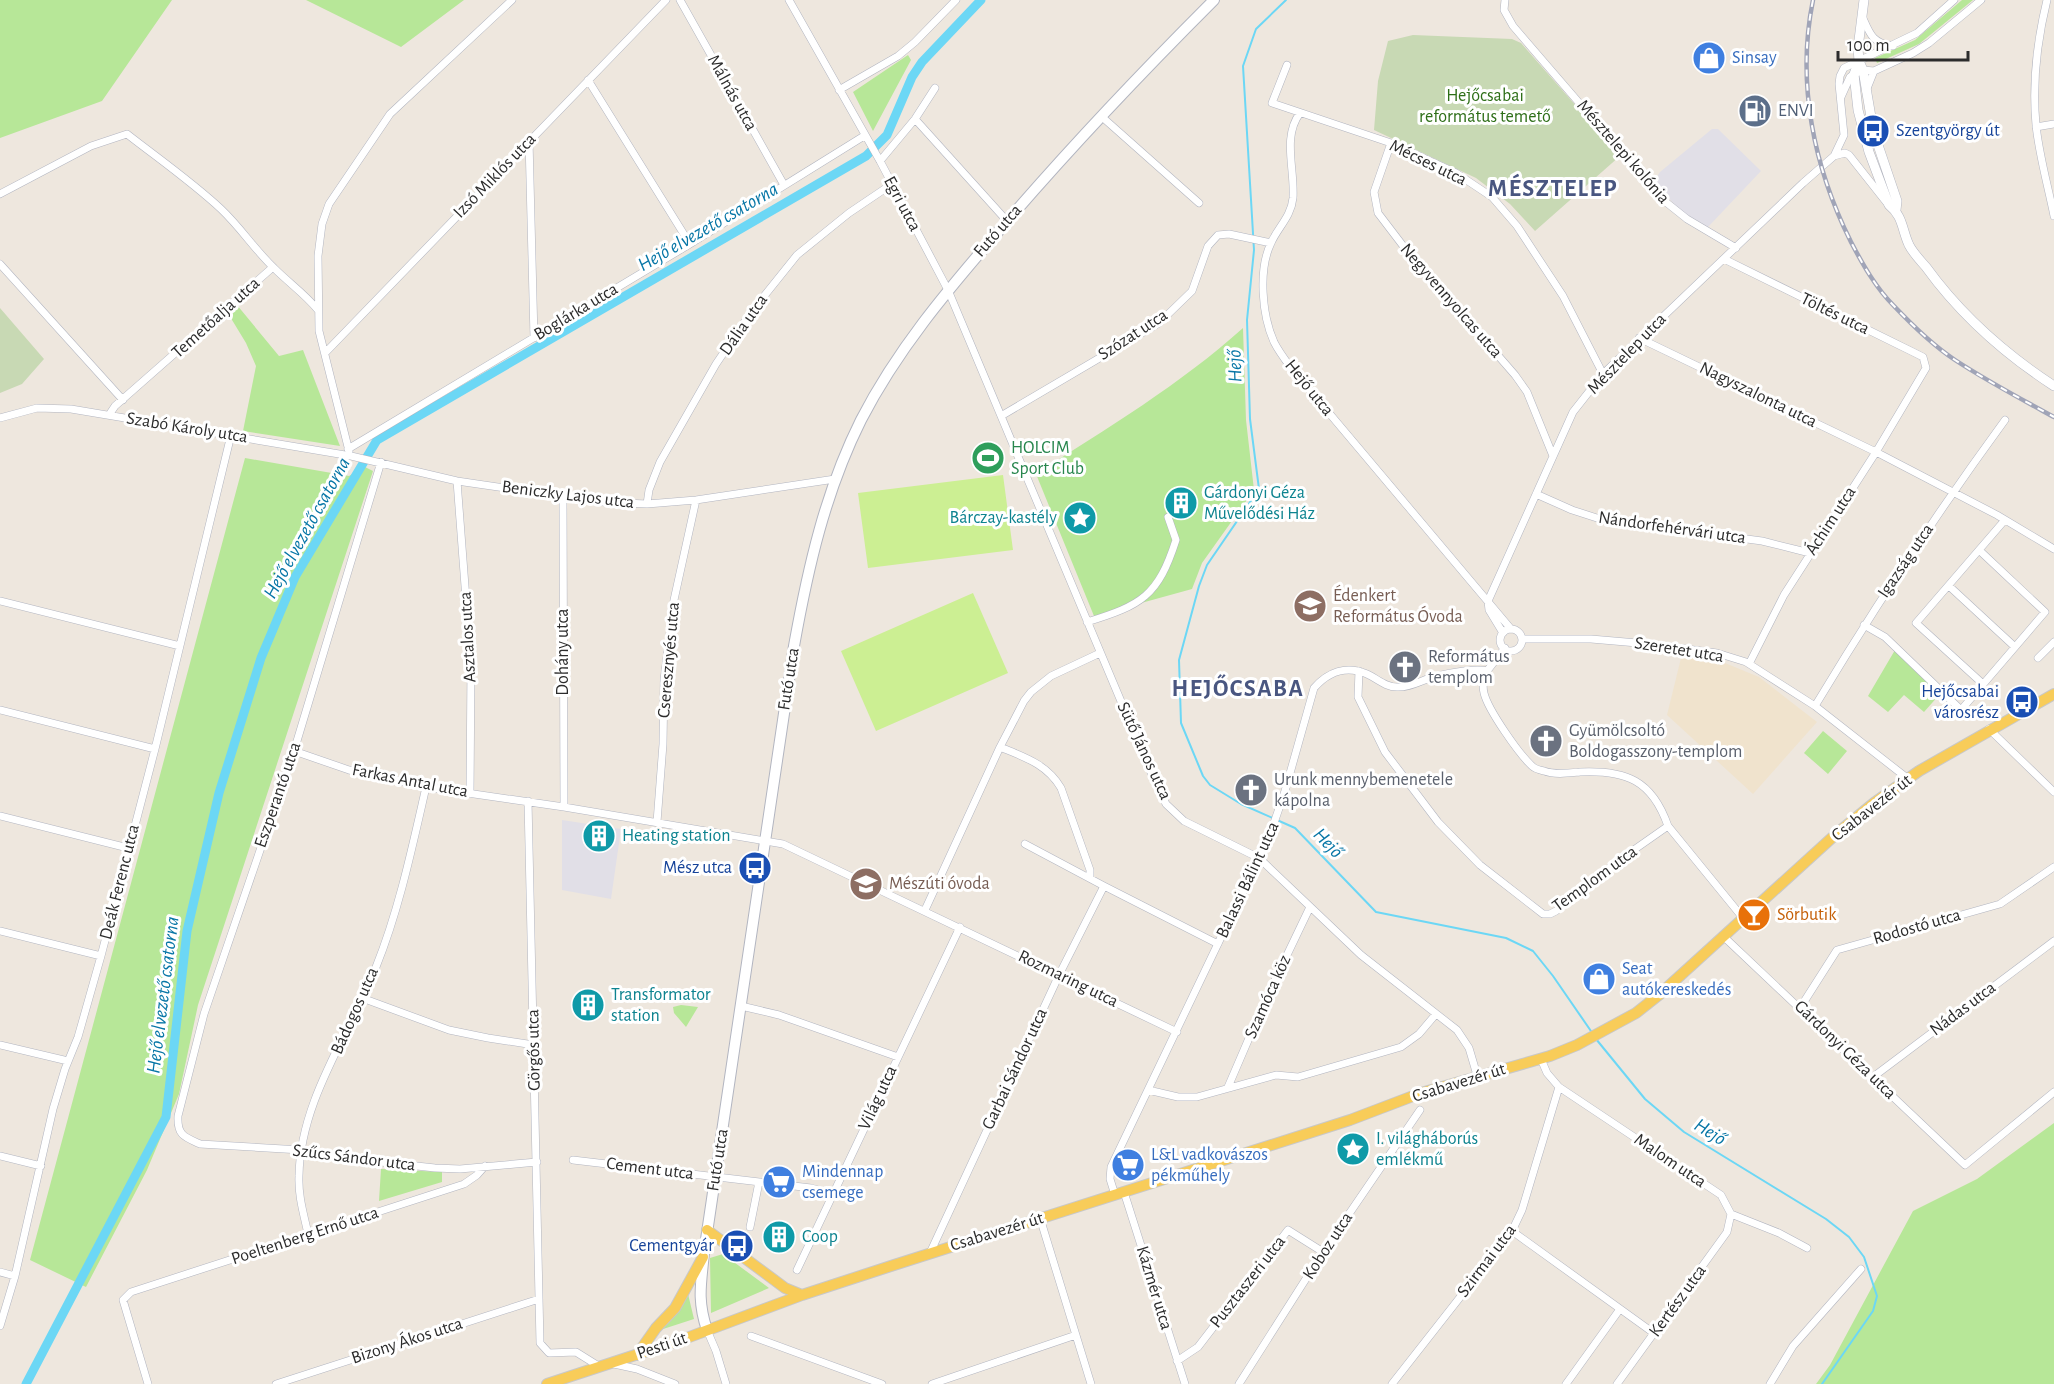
<svg xmlns="http://www.w3.org/2000/svg" width="2054" height="1384" font-family="'Alegreya Sans',sans-serif">
  <rect width="100%" height="100%" fill="#eee7de"/>
  <path fill="#e1dfe7" d="M1712 129H1718L1761 171 1708 227 1681 211 1657 186 1656 178 1660 172Z
    M562 820 621 829 611 899 562 890Z"/>
  <path fill="#f0e3cd" d="M1682 654 1725 663 1759 677 1817 722 1753 794 1667 715Z"/>
  <path fill="#b7e798" d="M0 0H172L102 101 0 138Z
    M306 0H464L401 47Z
    M1962 0H1973L1919 44 1877 63 1875 58 1915 40Z
    M908 55 911 60 873 131 853 92Z
    M237 305 279 356 303 350 340 446 243 431 256 366 246 343 229 315Z
    M1243 328 1246 420 1254 490 1202 563 1192 589 1094 616 1036 474C1106 429 1181 384 1243 328Z
    M245 458 349 476 365 467 373 471 198 1005 179 1094 147 1170 86 1287 30 1260Z
    M1895 650 1940 694 1924 712 1904 695 1888 712 1868 696Z
    M1823 731 1847 751 1828 774 1804 753Z
    M681 1005 698 1007 686 1027 674 1013 673 1007Z
    M2054 1123V1384H1816L1830 1365 1913 1211 1977 1179Z
    M381 1169 442 1172V1182L379 1201Z
    M723 1254 769 1288 711 1313 710 1258Z
    M688 1294 694 1319 657 1331Z"/>
  <path fill="#c8d9b4" d="M1413 35 1512 39 1521 43 1620 156 1535 231 1510 204 1476 178 1374 130 1378 81 1388 41Z
    M0 308 44 359 22 384 0 393Z"/>
  <path fill="#ccef93" d="M1003 475 1013 550 868 568 858 493Z
    M973 593 1008 673 876 731 841 651Z"/>
  <g fill="none" stroke-linecap="round" stroke-linejoin="round">
    <path stroke="#6cd7f5" stroke-width="2" d="M1286 0 1256 29 1243 66 1254 250 1247 320 1250 419 1259 489 1207 565 1199 586 1179 660 1181 723 1203 776 1210 785 1241 804 1295 828 1376 912 1506 938 1533 951 1553 976 1593 1034
      M1596 1039 1645 1099 1684 1132 1826 1219 1849 1237 1864 1257 1877 1296 1873 1311 1822 1384"/>
    <path stroke="#6cd7f5" stroke-width="9" d="M26 1384 166 1117 187 931 219 793 261 658 295 577 377 440 866 156 887 135 912 77 922 62 981 0"/>
    <defs>
      <path id="minor" d="M680 0 784 185
        M789 0 880 161 948 290 1152 775 1166 804 1184 821 1259 858 1361 955 1457 1030 1469 1048 1477 1075
        M1505 0 1504 10 1513 26 1662 199 1687 219 1736 248
        M2047 0C2037 41 2032 82 2036 125 2039 155 2048 186 2054 216
        M1862 16C1870 34 1872 43 1893 46
        M1287 65 1272 103 1391 143 1456 173 1492 197 1517 226 1563 296 1603 374
        M588 80 690 244
        M839 90 898 56 915 42 956 0
        M1866 91 1874 71
        M1841 97 1850 77 1854 74 1863 70 1874 71 1913 53 1929 43 1981 0
        M1300 113C1282 137 1295 169 1293 198 1291 217 1278 227 1271 243 1258 270 1262 315 1274 342 1279 352 1286 361 1292 369L1511 629
        M1101 116 1199 203
        M915 119 1007 221
        M2036 127 2054 124
        M529 140 534 338
        M1391 143 1374 192 1378 213 1407 251 1515 375 1527 392 1553 456
        M1834 156 1844 135 1839 84 1840 76 1844 68 1917 33 1954 0
        M880 161 915 119 935 88
        M0 194 91 146 127 134C159 159 192 182 221 209 241 228 255 250 274 268 289 283 305 294 318 310
        M1724 259 1913 352 1923 357 1926 368 1876 452 1784 595 1749 664
        M0 264 123 400
        M1639 338 1876 452 1997 515 2054 549
        M325 353 666 0
        M109 415 115 406 273 267
        M1001 416 1159 323 1192 291 1208 246 1218 235 1229 234 1271 243
        M0 418 37 408 71 409 351 456 457 481 601 502 647 504 696 500 835 479
        M348 449 690 244 864 136
        M349 451 319 331 318 256 322 224 329 204 390 114 512 0
        M381 462 294 751 204 1014 178 1116C177 1135 184 1137 200 1144L301 1150 362 1160 435 1168 460 1169 537 1162
        M457 481 471 665 470 794
        M1536 494 1572 510 1603 520 1762 541 1810 553
        M563 497 564 807
        M647 504 649 490 660 462 716 364 752 311 797 255 849 213 892 184
        M1949 586 2015 647
        M0 601 180 646
        M1087 622C1142 605 1158 596 1176 540L1168 517
        M1864 625 1885 637 1961 710 2045 612 1979 550
        M1500 640a11 11 0 1 1 22 0a11 11 0 1 1-22 0Z
        M1503 633 1489 610 1488 601 1573 412 1603 374 1803 183 1834 156 1845 153 1849 155 1887 203
        M1522 639H1591L1649 644 1717 653 1746 662 1815 706 1907 778
        M2038 658 2054 642
        M1359 671 1358 697 1385 752 1438 822 1480 865 1543 914H1550L1556 911 1618 861 1668 826
        M1487 671C1484 679 1482 685 1484 693 1488 710 1519 754 1532 766 1535 769 1539 770 1544 771 1555 775 1569 773 1580 772 1626 770 1652 780 1668 826L1743 918
        M1983 684 1916 623 2004 521
        M1815 706C1874 608 1937 513 2005 420
        M0 710 155 749
        M1989 729 2054 792
        M1000 747C1024 757 1047 764 1061 788L1090 870V877
        M294 751 349 770 426 787 564 807 783 844 1177 1032
        M528 801 540 1343 549 1353 576 1352 600 1367
        M0 816 128 848
        M657 822 663 744 664 680 674 600 696 500
        M1025 844 1104 886 1218 944
        M925 910 1000 747 1024 701 1031 692 1051 676 1100 653
        M0 931 101 956
        M1723 936 1965 1165 2054 1092
        M362 998 449 1030 488 1038 534 1045
        M741 1006 779 1015 898 1057
        M1800 1008 1837 950 2000 904 2054 867
        M0 1045 68 1061
        M1541 1059 1547 1073 1559 1087 1721 1195 1731 1214 1779 1233 1807 1248
        M1873 1077 2054 941
        M1228 1087 1265 1001 1310 907
        M1148 1090 1178 1097H1197L1276 1075 1298 1077 1401 1047 1419 1034 1436 1014
        M0 1156 41 1166
        M573 1160 811 1188 833 1194
        M1124 1192 1185 1384
        M1115 1195 1110 1179 1111 1167 1259 858 1265 849 1285 791 1314 688C1328 672 1346 665 1367 674 1378 679 1385 687 1397 687 1411 688 1423 679 1437 676 1449 673 1475 668 1487 671L1505 648
        M1040 1218 1091 1384
        M750 1227 759 1182
        M1512 1231 1655 1334
        M308 1234C304 1215 298 1196 299 1176 300 1101 349 1035 376 967 399 910 412 848 426 787
        M930 1253 1059 975 1104 886
        M797 1270 960 927
        M0 1272 15 1276
        M0 1326 15 1276 53 1109 65 1069 78 1037 101 956 155 749 231 435
        M707 1330 716 1351 726 1384
        M751 1336 882 1384
        M1177 1361 1198 1347 1288 1230 1323 1252
        M614 1364 637 1369 675 1384
        M148 1384 123 1300 131 1292 464 1184 477 1175 485 1166
        M276 1384 539 1299
        M932 1384 1076 1335
        M1239 1384 1323 1252 1420 1110
        M1392 1384 1512 1231 1522 1210 1559 1087
        M1566 1384 1620 1309
        M1617 1384 1727 1232 1731 1214
        M1770 1384 1793 1346 1861 1269"/>
      <path id="tertiary" d="M1864 0 1858 48 1859 61 1863 70 1871 117 1878 145 1897 201 1896 210
        M1859 61 1854 74 1858 110 1869 152 1889 205C1903 216 1902 230 1909 245 1913 253 1920 260 1926 267 1960 314 2005 354 2054 386"/>
      <path id="secondary" d="M707 1330C697 1300 701 1284 704 1253L794 646C808 568 825 492 861 420 897 350 946 292 997 233 1066 152 1139 75 1214 0"/>
      <path id="primary" d="M707 1230 785 1288 802 1295
        M637 1355 656 1328 675 1308 703 1257
        M547 1384 684 1339 802 1295 894 1265 1350 1120 1421 1093 1550 1056 1577 1045 1636 1013 1660 994 1835 835 1874 803 1919 771 2054 694"/>
    </defs>
    <use href="#minor" stroke="#b2b5c0" stroke-width="8"/>
    <use href="#tertiary" stroke="#b2b5c0" stroke-width="10"/>
    <use href="#secondary" stroke="#b2b5c0" stroke-width="12"/>
    <use href="#primary" stroke="#c8c8c8" stroke-width="12"/>
    <use href="#minor" stroke="#fff" stroke-width="7"/>
    <use href="#tertiary" stroke="#fff" stroke-width="9"/>
    <use href="#secondary" stroke="#fff" stroke-width="10"/>
    <use href="#primary" stroke="#f8cc59" stroke-width="10"/>
    <defs>
      <path id="rail" d="M1813 0C1796 83 1814 168 1851 242 1863 265 1876 288 1894 306 1912 325 1934 346 1955 360 1987 381 2021 399 2054 417"/>
    </defs>
    <use href="#rail" stroke="#a0a4b7" stroke-width="4.5"/>
    <use href="#rail" stroke="#fff" stroke-width="2" stroke-dasharray="7" stroke-linecap="butt"/>
  </g>
  <defs>
    <symbol id="shop-disc" viewBox="-11 -11 22 22"><circle r="9.5" fill="#3f7fe0" stroke="#fff"/><path d="M-5-2.5h2.3a2.7 3.5 0 0 1 5.4 0H5L5.5 6h-11ZM-1.5-2.5h3a1.5 2.3 0 0 0-3 0Z" fill="#fff"/></symbol>
    <symbol id="fuel-disc" viewBox="-11 -11 22 22"><circle r="9.5" fill="#5c6f8a" stroke="#fff"/><path d="M-5.5-6h7V0h2V4h1.3V-2.5L3-4.5l.8-.8L6-3V5H2.5V1h-1V6h-7ZM-4.2-4.7v3.2H.2V-4.7Z" fill="#fff"/></symbol>
    <symbol id="bus-disc" viewBox="-11 -11 22 22"><circle r="9.5" fill="#1a4fb4" stroke="#fff"/><path d="M-5-6H5V4H4V6H2V4H-2V6H-4V4H-5ZM-3.5-4V0h7V-4ZM-3.5 1.2v1.5H-2V1.2ZM2 1.2v1.5H3.5V1.2Z" fill="#fff"/></symbol>
    <symbol id="stadium-disc" viewBox="-11 -11 22 22"><circle r="9.5" fill="#2e9e5b" stroke="#fff"/><path d="M0-5a6.5 5 0 1 0 0 10a6.5 5 0 1 0 0-10ZM-3.5-1.8h7v3.6h-7Z" fill="#fff"/></symbol>
    <symbol id="building-disc" viewBox="-11 -11 22 22"><circle r="9.5" fill="#0f9aa8" stroke="#fff"/><path d="M-4-6H4V6H1V3H-1V6H-4ZM-2.5-4.3h1.7v1.8h-1.7ZM.8-4.3h1.7v1.8H.8ZM-2.5-1h1.7V.8h-1.7ZM.8-1h1.7V.8H.8Z" fill="#fff"/></symbol>
    <symbol id="sight-disc" viewBox="-11 -11 22 22"><circle r="9.5" fill="#0f9aa8" stroke="#fff"/><path d="M0-6L1.8-2.2L6-1.7L2.9 1.2L3.7 5.4L0 3.3L-3.7 5.4L-2.9 1.2L-6-1.7L-1.8-2.2Z" fill="#fff"/></symbol>
    <symbol id="school-disc" viewBox="-11 -11 22 22"><circle r="9.5" fill="#8d6e63" stroke="#fff"/><path d="M0-5L7-2L0 1L-7-2ZM-4 1L0 2.5L4 1V4Q0 6-4 4Z" fill="#fff"/></symbol>
    <symbol id="church-disc" viewBox="-11 -11 22 22"><circle r="9.5" fill="#6b7280" stroke="#fff"/><path d="M-1.2-6h2.4v3.5h3.3v2.4h-3.3V6h-2.4V-.1h-3.3v-2.4h3.3Z" fill="#fff"/></symbol>
    <symbol id="bar-disc" viewBox="-11 -11 22 22"><circle r="9.5" fill="#e8710a" stroke="#fff"/><path d="M-6-5H6L.8 .8V4.5H3.5V6h-7V4.5H-.8V.8Z" fill="#fff"/></symbol>
    <symbol id="supermarket-disc" viewBox="-11 -11 22 22"><circle r="9.5" fill="#3f7fe0" stroke="#fff"/><path d="M-6-5.5h2.5l.6 2H6L4.5 2H-2.5L-4.4-4H-6ZM-1.5 3.2a1.3 1.3 0 1 0 .1 0ZM3 3.2a1.3 1.3 0 1 0 .1 0Z" fill="#fff"/></symbol>
  </defs>
  <g fill-rule="evenodd">
    <use href="#shop-disc" x="1690" y="39" width="38" height="38"/>
    <use href="#fuel-disc" x="1736" y="92" width="38" height="38"/>
    <use href="#bus-disc" x="1854" y="112" width="38" height="38"/>
    <use href="#stadium-disc" x="969" y="439" width="38" height="38"/>
    <use href="#building-disc" x="1162" y="484" width="38" height="38"/>
    <use href="#sight-disc" x="1061" y="499" width="38" height="38"/>
    <use href="#school-disc" x="1291" y="587" width="38" height="38"/>
    <use href="#church-disc" x="1386" y="648" width="38" height="38"/>
    <use href="#bus-disc" x="2003" y="683" width="38" height="38"/>
    <use href="#church-disc" x="1527" y="722" width="38" height="38"/>
    <use href="#church-disc" x="1232" y="771" width="38" height="38"/>
    <use href="#building-disc" x="580" y="817" width="38" height="38"/>
    <use href="#bus-disc" x="736" y="849" width="38" height="38"/>
    <use href="#school-disc" x="847" y="865" width="38" height="38"/>
    <use href="#bar-disc" x="1735" y="896" width="38" height="38"/>
    <use href="#shop-disc" x="1580" y="960" width="38" height="38"/>
    <use href="#building-disc" x="569" y="986" width="38" height="38"/>
    <use href="#sight-disc" x="1334" y="1130" width="38" height="38"/>
    <use href="#supermarket-disc" x="1109" y="1146" width="38" height="38"/>
    <use href="#supermarket-disc" x="760" y="1163" width="38" height="38"/>
    <use href="#building-disc" x="760" y="1218" width="38" height="38"/>
    <use href="#bus-disc" x="718" y="1227" width="38" height="38"/>
  </g>
  <g text-anchor="middle" dominant-baseline="central" stroke-width="6" stroke-linejoin="round" paint-order="stroke">
    <g font-size="18" fill="#366cbe" stroke="#fff" text-anchor="start">
      <text x="1732" y="58">Sinsay</text>
      <text x="1622" y="969">Seat<tspan x="1622" dy="21">autókereskedés</tspan></text>
      <text x="1151" y="1155">L&amp;L vadkovászos<tspan x="1151" dy="21">pékműhely</tspan></text>
      <text x="802" y="1172">Mindennap<tspan x="802" dy="21">csemege</tspan></text>
    </g>
    <g font-size="18" fill="#2c2c2c" stroke="#fff">
      <text transform="translate(732 93) rotate(61)">Málnás utca</text>
      <text transform="translate(1623 152) rotate(49)">Mésztelepi kolónia</text>
      <text transform="translate(1428 163) rotate(26)">Mécses utca</text>
      <text transform="translate(495 176) rotate(-46)">Izsó Miklós utca</text>
      <text transform="translate(902 204) rotate(62)">Egri utca</text>
      <text transform="translate(998 231) rotate(-49)">Futó utca</text>
      <text transform="translate(1451 301) rotate(49)">Negyvennyolcas utca</text>
      <text transform="translate(576 312) rotate(-31)">Boglárka utca</text>
      <text transform="translate(1835 314) rotate(26)">Töltés utca</text>
      <text transform="translate(216 318) rotate(-42)">Temetőalja utca</text>
      <text transform="translate(744 325) rotate(-55)">Dália utca</text>
      <text transform="translate(1133 335) rotate(-33)">Szózat utca</text>
      <text transform="translate(1627 354) rotate(-46)">Mésztelep utca</text>
      <text transform="translate(1309 388) rotate(51)">Hejő utca</text>
      <text transform="translate(1758 395) rotate(26)">Nagyszalonta utca</text>
      <text transform="translate(187 428) rotate(9)">Szabó Károly utca</text>
      <text transform="translate(568 495) rotate(7)">Beniczky Lajos utca</text>
      <text transform="translate(1831 521) rotate(-57)">Áchim utca</text>
      <text transform="translate(1672 528) rotate(8)">Nándorfehérvári utca</text>
      <text transform="translate(1906 561) rotate(-56)">Igazság utca</text>
      <text transform="translate(468 637) rotate(-93)">Asztalos utca</text>
      <text transform="translate(1679 650) rotate(9)">Szeretet utca</text>
      <text transform="translate(563 652) rotate(-90)">Dohány utca</text>
      <text transform="translate(669 660) rotate(-85)">Cseresznyés utca</text>
      <text transform="translate(789 679) rotate(-81)">Futó utca</text>
      <text transform="translate(1144 751) rotate(65)">Sütő János utca</text>
      <text transform="translate(410 781) rotate(11)">Farkas Antal utca</text>
      <text transform="translate(278 795) rotate(-71)">Eszperantó utca</text>
      <text transform="translate(1872 808) rotate(-38)">Csabavezér út</text>
      <text transform="translate(1595 879) rotate(-36)">Templom utca</text>
      <text transform="translate(1248 880) rotate(-65)">Balassi Bálint utca</text>
      <text transform="translate(120 882) rotate(-76)">Deák Ferenc utca</text>
      <text transform="translate(1917 927) rotate(-16)">Rodostó utca</text>
      <text transform="translate(1068 979) rotate(26)">Rozmaring utca</text>
      <text transform="translate(1268 997) rotate(-66)">Szamóca köz</text>
      <text transform="translate(1963 1009) rotate(-37)">Nádas utca</text>
      <text transform="translate(355 1011) rotate(-66)">Bádogos utca</text>
      <text transform="translate(534 1050) rotate(-91)">Görgős utca</text>
      <text transform="translate(1845 1050) rotate(44)">Gárdonyi Géza utca</text>
      <text transform="translate(1015 1069) rotate(-65)">Garbai Sándor utca</text>
      <text transform="translate(1459 1083) rotate(-17)">Csabavezér út</text>
      <text transform="translate(878 1098) rotate(-65)">Világ utca</text>
      <text transform="translate(354 1158) rotate(7)">Szűcs Sándor utca</text>
      <text transform="translate(718 1160) rotate(-81)">Futó utca</text>
      <text transform="translate(1670 1161) rotate(34)">Malom utca</text>
      <text transform="translate(650 1169) rotate(7)">Cement utca</text>
      <text transform="translate(997 1232) rotate(-17)">Csabavezér út</text>
      <text transform="translate(305 1236) rotate(-18)">Poeltenberg Ernő utca</text>
      <text transform="translate(1328 1246) rotate(-57)">Koboz utca</text>
      <text transform="translate(1487 1261) rotate(-53)">Szirmai utca</text>
      <text transform="translate(1248 1282) rotate(-52)">Pusztaszeri utca</text>
      <text transform="translate(1154 1288) rotate(73)">Kázmér utca</text>
      <text transform="translate(1678 1301) rotate(-54)">Kertész utca</text>
      <text transform="translate(407 1341) rotate(-18)">Bizony Ákos utca</text>
      <text transform="translate(662 1346) rotate(-19)">Pesti út</text>
    </g>
    <g font-size="18" fill="#2d6e17" stroke="#fff">
      <text x="1485" y="96">Hejőcsabai<tspan x="1485" dy="21">református temető</tspan></text>
    </g>
    <g font-size="18" fill="#4e5e75" stroke="#fff" text-anchor="start">
      <text x="1778" y="111">ENVI</text>
    </g>
    <g font-size="18" fill="#164399" stroke="#fff" text-anchor="end">
      <text x="1896" y="131" text-anchor="start">Szentgyörgy út</text>
      <text x="1999" y="692">Hejőcsabai<tspan x="1999" dy="21">városrész</tspan></text>
      <text x="732" y="868">Mész utca</text>
      <text x="714" y="1246">Cementgyár</text>
    </g>
    <g font-size="18" fill="#27864d" stroke="#fff" text-anchor="start">
      <text x="1011" y="448">HOLCIM<tspan x="1011" dy="21">Sport Club</tspan></text>
    </g>
    <g font-size="18" fill="#0d838f" stroke="#fff" text-anchor="start">
      <text x="1204" y="493">Gárdonyi Géza<tspan x="1204" dy="21">Művelődési Ház</tspan></text>
      <text x="1057" y="518" text-anchor="end">Bárczay-kastély</text>
      <text x="622" y="836">Heating station</text>
      <text x="611" y="995">Transformator<tspan x="611" dy="21">station</tspan></text>
      <text x="1376" y="1139">I. világháborús<tspan x="1376" dy="21">emlékmű</tspan></text>
      <text x="802" y="1237">Coop</text>
    </g>
    <g font-size="18" fill="#785e54" stroke="#fff" text-anchor="start">
      <text x="1333" y="596">Édenkert<tspan x="1333" dy="21">Református Óvoda</tspan></text>
      <text x="889" y="884">Mészúti óvoda</text>
    </g>
    <g font-size="18" fill="#5b616d" stroke="#fff" text-anchor="start">
      <text x="1428" y="657">Református<tspan x="1428" dy="21">templom</tspan></text>
      <text x="1569" y="731">Gyümölcsoltó<tspan x="1569" dy="21">Boldogasszony-templom</tspan></text>
      <text x="1274" y="780">Urunk mennybemenetele<tspan x="1274" dy="21">kápolna</tspan></text>
    </g>
    <g font-size="18" fill="#c56008" stroke="#fff" text-anchor="start">
      <text x="1777" y="915">Sörbutik</text>
    </g>
    <g font-size="20" font-style="italic" fill="#0776a6" stroke="#fff">
      <text transform="translate(708 227) rotate(-30)">Hejő elvezető csatorna</text>
      <text transform="translate(1235 366) rotate(-92)">Hejő</text>
      <text transform="translate(307 528) rotate(-61)">Hejő elvezető csatorna</text>
      <text transform="translate(1328 843) rotate(46)">Hejő</text>
      <text transform="translate(163 995) rotate(-83)">Hejő elvezető csatorna</text>
      <text transform="translate(1710 1132) rotate(32)">Hejő</text>
    </g>
    <g font-size="24" font-weight="bold" letter-spacing="1.5" fill="#495680" stroke="#fff">
      <text x="1553" y="189">MÉSZTELEP</text>
      <text x="1238" y="689">HEJŐCSABA</text>
    </g>
  </g>
  <path d="M1838 51v9h130v-9" fill="none" stroke="#2c2c2c" stroke-width="3"/>
  <text x="1847" y="51" font-size="18" fill="#2c2c2c" stroke="#ffffff" stroke-width="4.5" paint-order="stroke">100 m</text>
</svg>
